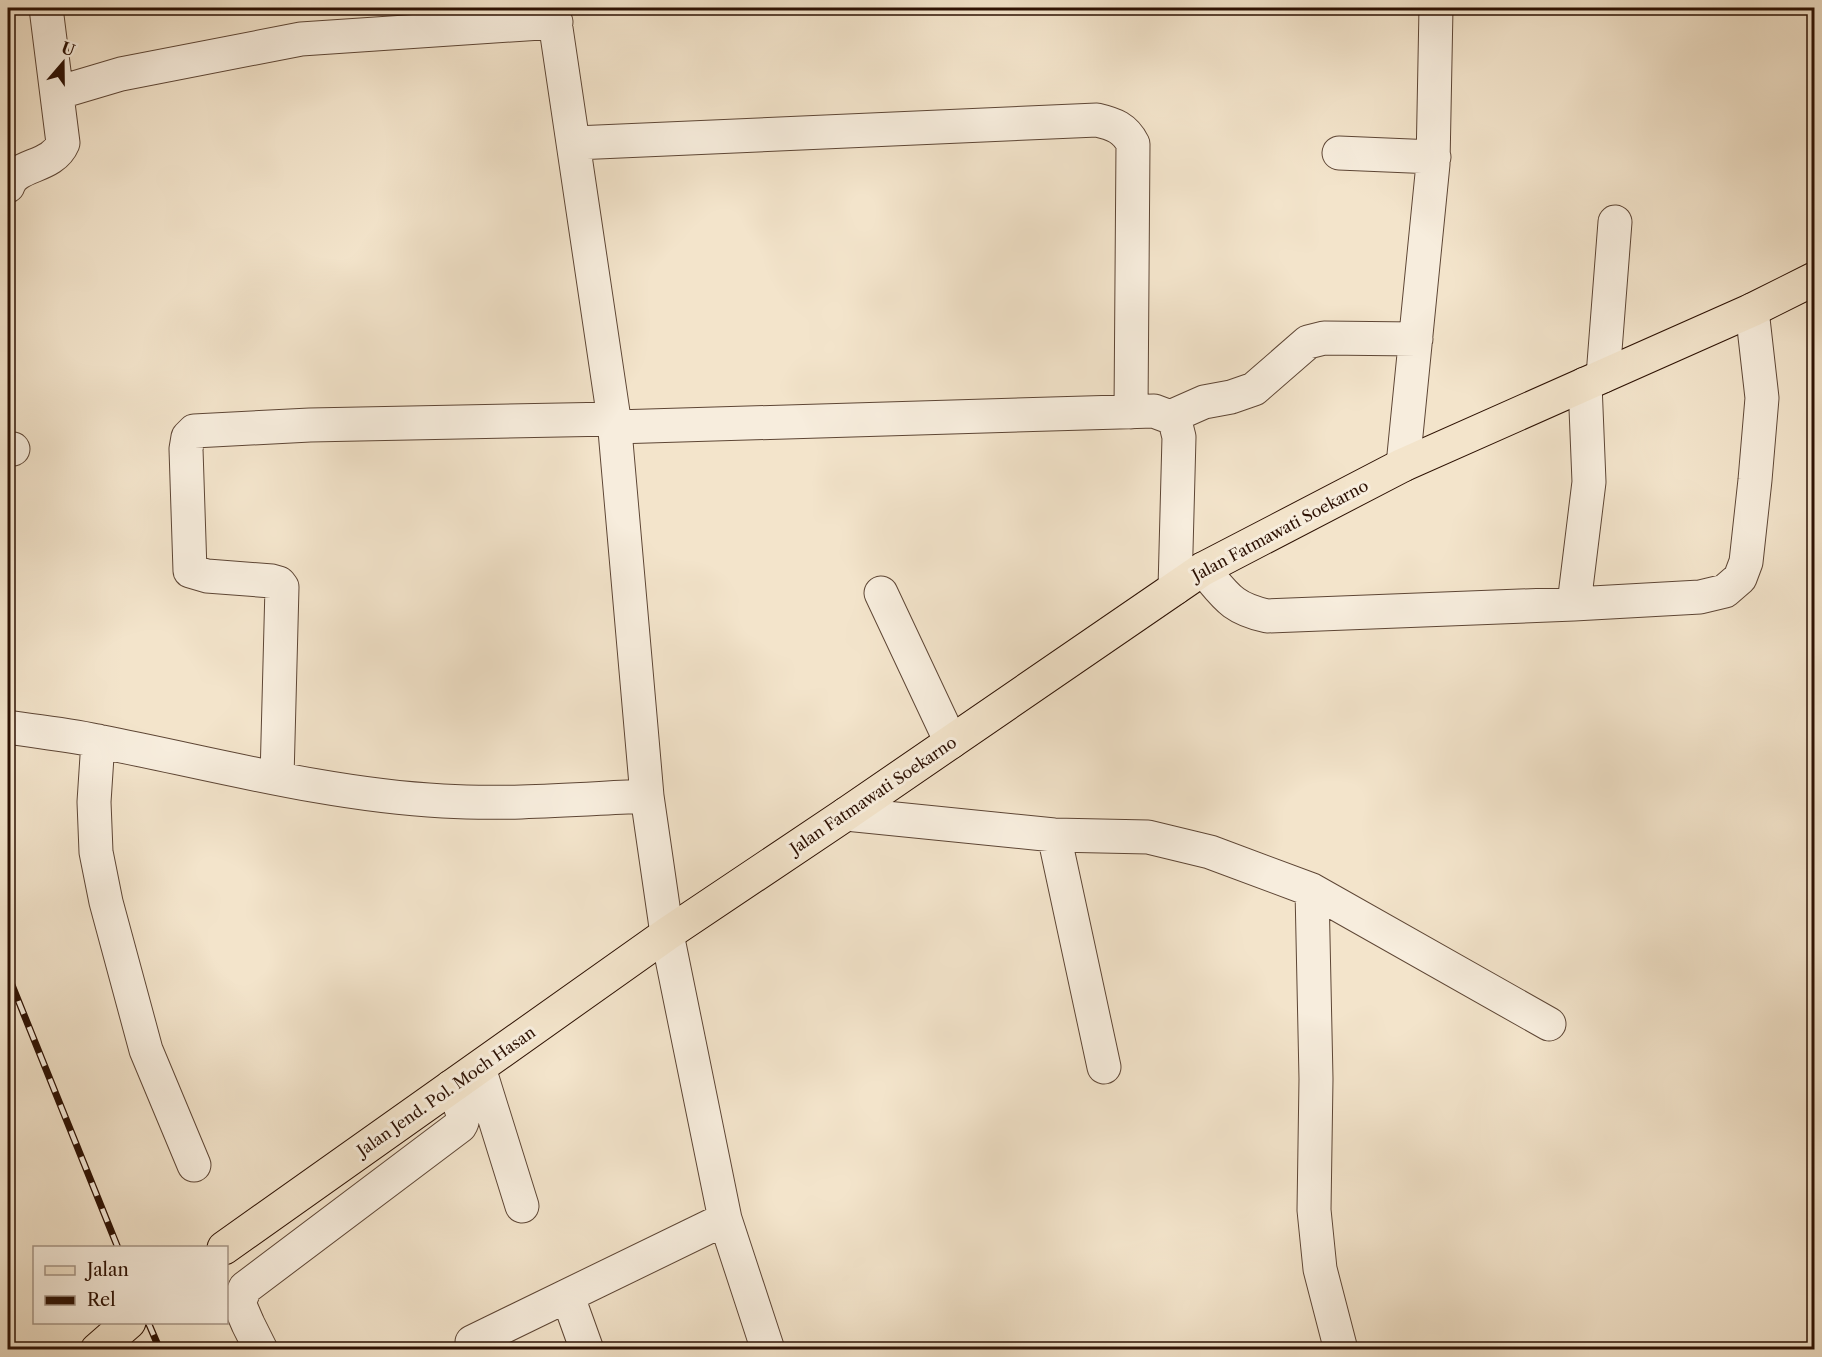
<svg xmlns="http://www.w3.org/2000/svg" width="1822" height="1357" font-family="'Libre Caslon Text',serif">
  <rect width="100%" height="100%" fill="#f3e4cb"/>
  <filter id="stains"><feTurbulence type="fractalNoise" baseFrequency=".00333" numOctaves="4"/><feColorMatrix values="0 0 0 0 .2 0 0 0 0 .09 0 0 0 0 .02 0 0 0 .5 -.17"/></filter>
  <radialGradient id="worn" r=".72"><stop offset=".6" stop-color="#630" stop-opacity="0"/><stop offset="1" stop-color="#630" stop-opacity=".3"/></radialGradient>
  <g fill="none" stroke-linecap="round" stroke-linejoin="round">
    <defs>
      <path id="minor" d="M553 8 614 419 647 796 667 934 725 1219 768 1350
        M57 93 121 74 301 39 556 22
        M575 143 1097 120C1114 124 1125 128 1133 144L1131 412
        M1339 153 1434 157
        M8 186C15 163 52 169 63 143L46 8
        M1603 376 1615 222
        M1170 417 1204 402 1231 397 1254 389 1308 342 1324 338 1416 339
        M615 427 1154 411 1170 417 1175 421 1179 437 1175 588
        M8 449H13
        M1403 465 1433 164 1436 8
        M1203 569C1226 596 1231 608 1267 616L1574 604 1700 597 1725 591 1740 578 1746 562 1755 480 1762 398 1752 310
        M881 593 951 742
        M1574 604 1589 482 1585 384
        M8 727C39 732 71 735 102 742 214 764 328 795 443 801 511 805 579 799 647 796
        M98 741 94 802 96 852 106 902 146 1050 194 1165
        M277 778 282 587 279 583 272 581 207 576 190 571 186 449 188 437 194 431 310 425 614 419
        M846 814 1054 835 1148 837 1210 852 1312 890 1549 1024
        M1054 835 1104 1067
        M1312 890 1316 1079 1314 1210 1320 1269 1341 1350
        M479 1068 522 1206
        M568 1297 587 1350
        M472 1342 725 1219
        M261 1350 248 1324 239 1303 245 1288 460 1126C468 1114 456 1099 451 1087"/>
      <path id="major" d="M224 1248 667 934 846 814 1203 569 1403 465 1752 310 1814 279
        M97 1350 129 1322"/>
    </defs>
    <use href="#minor" stroke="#5e4635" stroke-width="35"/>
    <use href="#major" stroke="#2d1103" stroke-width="35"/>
    <use href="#minor" stroke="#f7eddd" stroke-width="33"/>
    <use href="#major" stroke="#f3e4cb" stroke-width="33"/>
    <defs>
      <path id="rail" d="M8 975 118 1248
        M148 1322 160 1350"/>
    </defs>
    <use href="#rail" stroke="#2d1103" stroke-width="7"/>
    <use href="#rail" stroke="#f7eddd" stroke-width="4.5" stroke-dasharray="14" stroke-linecap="butt"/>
  </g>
  <g text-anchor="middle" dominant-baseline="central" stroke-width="6" stroke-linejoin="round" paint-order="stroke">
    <g font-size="16" fill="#2d1103" stroke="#f7eddd">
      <text transform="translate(1280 530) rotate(-28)">Jalan Fatmawati Soekarno</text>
      <text transform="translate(873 795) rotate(-34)">Jalan Fatmawati Soekarno</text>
      <text transform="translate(446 1091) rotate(-35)">Jalan Jend. Pol. Moch Hasan</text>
    </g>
  </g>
  <rect width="1822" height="1357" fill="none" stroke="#f3e4cb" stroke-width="30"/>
  <rect x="9" y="9" width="1804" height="1339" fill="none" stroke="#2d1103" stroke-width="3"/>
  <rect x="15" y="15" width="1792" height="1327" fill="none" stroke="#2d1103" stroke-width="1.5"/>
  <rect x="33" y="1246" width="195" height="78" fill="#f7eddd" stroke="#a69586" stroke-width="1.5"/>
  <rect x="45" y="1266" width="30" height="9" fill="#f3e4cb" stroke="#a69586" stroke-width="1.5"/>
  <text x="87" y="1276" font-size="18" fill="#2d1103">Jalan</text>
  <rect x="45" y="1296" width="30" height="9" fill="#2d1103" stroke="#a69586" stroke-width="1.5"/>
  <text x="87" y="1306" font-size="18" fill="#2d1103">Rel</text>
  <g transform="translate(63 63) rotate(20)" stroke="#f7eddd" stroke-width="4.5" paint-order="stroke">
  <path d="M0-4.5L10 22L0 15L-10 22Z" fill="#2d1103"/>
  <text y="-9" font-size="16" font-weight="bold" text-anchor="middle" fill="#2d1103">U</text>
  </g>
  <rect width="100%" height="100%" filter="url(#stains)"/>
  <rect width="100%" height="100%" fill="url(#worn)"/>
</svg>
